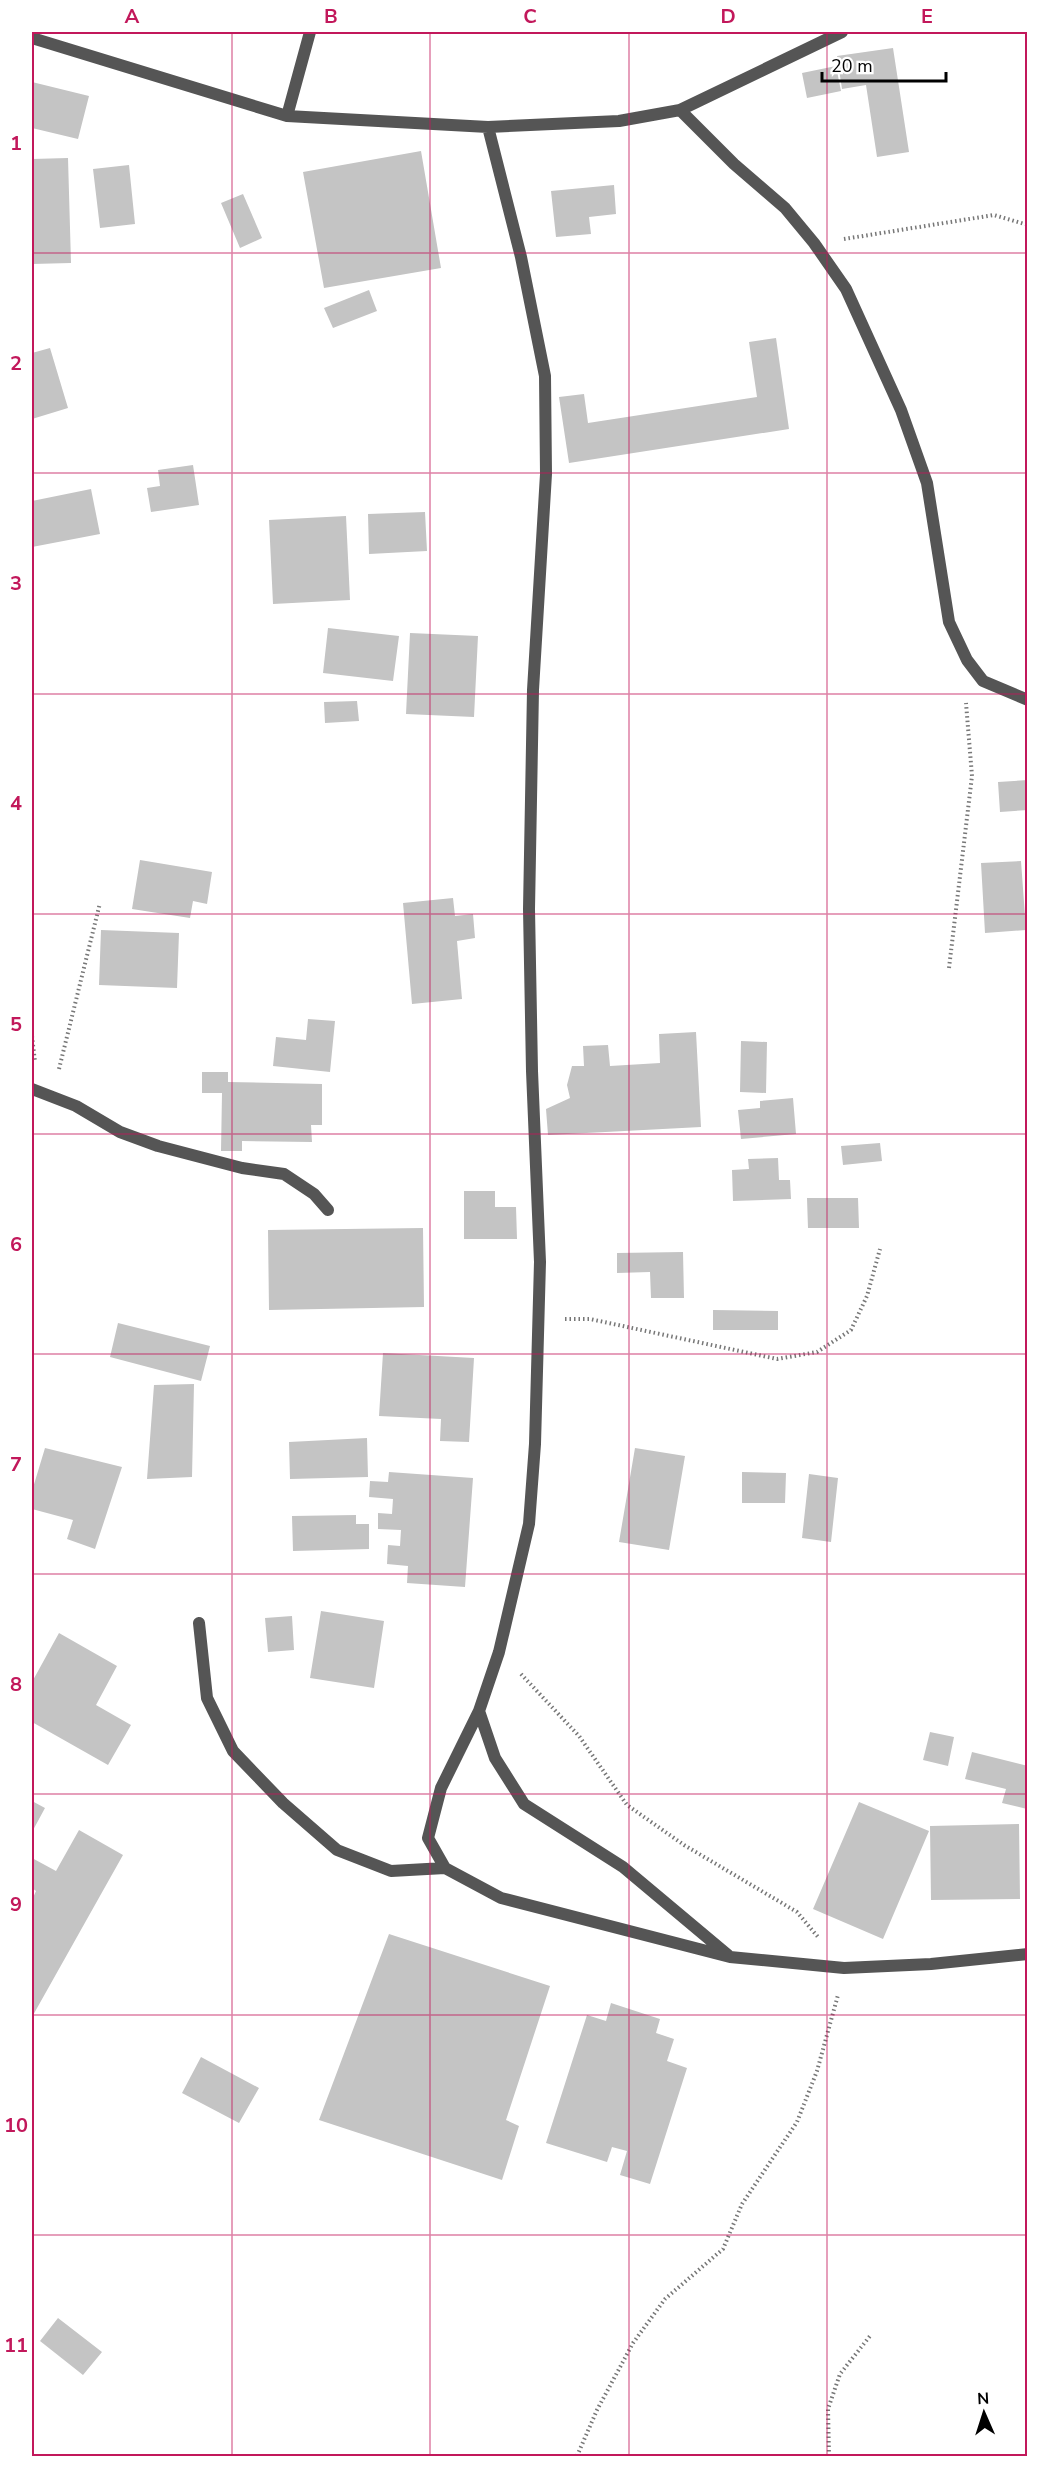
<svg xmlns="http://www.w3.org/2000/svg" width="1059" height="2488" font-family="'Nunito Sans',sans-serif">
  <rect width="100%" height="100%" fill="#fff"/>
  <path fill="#c4c4c4" d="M893 48 909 152 877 157 866 85 842 89 837 56Z
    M836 66 841 91 807 98 802 73Z
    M32 82 89 96 78 139 32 128Z
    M421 151 441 268 324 288 303 172Z
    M68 158 71 263 32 264V159Z
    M129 165 135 224 100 228 93 169Z
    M614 185 616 214 589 217 591 234 556 237 551 191Z
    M243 194 262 238 240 248 221 203Z
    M369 290 377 311 333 328 324 308Z
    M776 338 789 429 569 463 559 397 584 394 588 423 757 397 749 342Z
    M50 348 68 408 32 419V353Z
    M193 465 199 505 151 512 147 488 160 486 158 470Z
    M91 489 100 534 32 547V501Z
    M425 512 427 551 369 554 368 514Z
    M346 516 350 600 273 604 269 520Z
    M328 628 399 636 393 681 323 673Z
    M410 633 478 636 474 717 406 714Z
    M357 701 359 721 325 723 324 702Z
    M1028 780V810L1000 812 998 782Z
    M140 860 212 872 207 904 193 901 190 918 132 909Z
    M1021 861 1026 930 985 933 981 863Z
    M453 898 455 916 473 914 475 938 457 941 462 999 412 1004 403 903Z
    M101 930 179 933 177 988 99 985Z
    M308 1019 335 1021 330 1072 273 1066 276 1037 306 1040Z
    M696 1032 701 1127 548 1135 546 1109 570 1098 567 1085 572 1066H584L583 1046 608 1045 610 1066 660 1063 659 1034Z
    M741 1041 767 1042 766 1093 740 1092Z
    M202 1072H228V1082L322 1084V1125H311L312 1142 242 1141V1151H221L222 1093H202Z
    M793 1098 796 1134 741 1139 738 1110 760 1108V1101Z
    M880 1143 882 1161 843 1165 841 1146Z
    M778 1158 779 1180H790L791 1199 733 1201 732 1170 749 1169 748 1159Z
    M464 1191H495V1207H516L517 1239H464Z
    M807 1198H858L859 1228H808Z
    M423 1228 424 1307 269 1310 268 1230Z
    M683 1252 684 1298H651L650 1272 617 1273V1253Z
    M713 1310 778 1311V1330H713Z
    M118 1323 210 1346 201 1381 110 1357Z
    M383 1353 474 1358 469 1442 440 1441 441 1419 379 1416Z
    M194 1384 192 1477 147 1479 154 1385Z
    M367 1438 368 1477 290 1479 289 1442Z
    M45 1448 122 1467 95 1549 67 1539 73 1520 32 1509V1491Z
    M635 1448 685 1456 669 1550 619 1542Z
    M389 1472 473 1478 465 1587 407 1583 408 1566 387 1564 388 1545 400 1546 401 1530 378 1529V1513L392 1514 393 1499 369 1497 370 1481 388 1482Z
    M742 1472 786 1473 785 1503H742Z
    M809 1474 838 1478 831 1542 802 1538Z
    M356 1515V1524H369V1549L293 1551 292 1516Z
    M321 1611 384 1621 374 1688 310 1678Z
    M292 1616 294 1650 268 1652 265 1618Z
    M59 1633 117 1666 96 1705 131 1725 108 1765 32 1722V1682Z
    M930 1732 954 1737 948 1766 923 1760Z
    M972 1752 1028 1766 1027 1809 1002 1803 1006 1789 965 1779Z
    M32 1801 45 1808 32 1832Z
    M859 1802 929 1831 883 1939 813 1909Z
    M1019 1824 1020 1899 931 1900 930 1826Z
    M79 1830 123 1855 32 2017V1900L36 1891 32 1888V1858L56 1871Z
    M389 1934 550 1986 506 2120 519 2126 502 2180 319 2120Z
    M611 2003 660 2019 656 2033 674 2039 667 2061 687 2068 650 2184 620 2175 627 2151 612 2147 607 2162 546 2143 587 2015 606 2021Z
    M201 2057 259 2088 239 2123 182 2093Z
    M58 2318 102 2352 83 2375 40 2341Z"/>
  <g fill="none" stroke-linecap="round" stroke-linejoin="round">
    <path stroke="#777" stroke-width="4" stroke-dasharray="1.5 3" stroke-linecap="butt" d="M844 239 994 215 1028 225
      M949 968 972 776 966 703
      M32 1036 35 1062
      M59 1069 100 903
      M565 1319H590L777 1359 817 1352 851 1330 867 1296 880 1249
      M521 1674 579 1736 627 1805 684 1845 797 1912 818 1937
      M577 2456 597 2410 633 2343 665 2299 723 2249 742 2204 797 2122 817 2071 838 1995
      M829 2456 828 2409 840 2374 870 2336"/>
    <path stroke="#555" stroke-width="12" d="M32 38 287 116 488 127 619 121 680 110 842 32
      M680 110 734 164 785 208 814 243 846 289 901 410 927 483 949 622 967 660 983 681 1028 700
      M287 116 310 32
      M488 127 521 257 545 376 546 474 533 690 529 909 532 1071 540 1262 535 1444 529 1524 499 1652 479 1711 441 1788 428 1838 445 1868 501 1898 730 1957 844 1968 931 1964 1028 1954
      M32 1089 76 1106 120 1132 158 1146 242 1168 284 1174 314 1194 328 1210
      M199 1623 207 1698 233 1751 283 1803 337 1850 391 1871 445 1868
      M479 1711 495 1758 524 1804 623 1867 728 1955"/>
  </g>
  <path fill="none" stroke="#c2185b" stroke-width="1.5" stroke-opacity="0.55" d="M232 32V2456M430 32V2456M629 32V2456M827 32V2456M32 253H1028M32 473H1028M32 694H1028M32 914H1028M32 1134H1028M32 1354H1028M32 1574H1028M32 1794H1028M32 2015H1028M32 2235H1028"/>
  <rect width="1059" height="2488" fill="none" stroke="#ffffff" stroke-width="66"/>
  <g transform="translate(984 2413) rotate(357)" stroke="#ffffff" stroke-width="4.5" paint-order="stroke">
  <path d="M0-4.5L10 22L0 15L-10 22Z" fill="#000000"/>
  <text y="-9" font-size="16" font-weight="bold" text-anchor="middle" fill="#000000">N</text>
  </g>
  <path d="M822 72v9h124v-9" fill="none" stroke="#000000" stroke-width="3"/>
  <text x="831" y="72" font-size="18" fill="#000000" stroke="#ffffff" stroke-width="4.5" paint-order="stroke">20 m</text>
  <rect x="33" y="33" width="993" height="2422" fill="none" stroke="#c2185b" stroke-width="2"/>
  <g font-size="20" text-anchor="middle" font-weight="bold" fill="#c2185b">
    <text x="132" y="23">A</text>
    <text x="331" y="23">B</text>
    <text x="530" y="23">C</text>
    <text x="728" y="23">D</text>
    <text x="927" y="23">E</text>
    <text x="16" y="150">1</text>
    <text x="16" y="370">2</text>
    <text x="16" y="590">3</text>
    <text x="16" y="810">4</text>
    <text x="16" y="1031">5</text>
    <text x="16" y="1251">6</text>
    <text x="16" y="1471">7</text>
    <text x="16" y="1691">8</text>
    <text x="16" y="1911">9</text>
    <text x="16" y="2132">10</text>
    <text x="16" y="2352">11</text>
  </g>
</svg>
